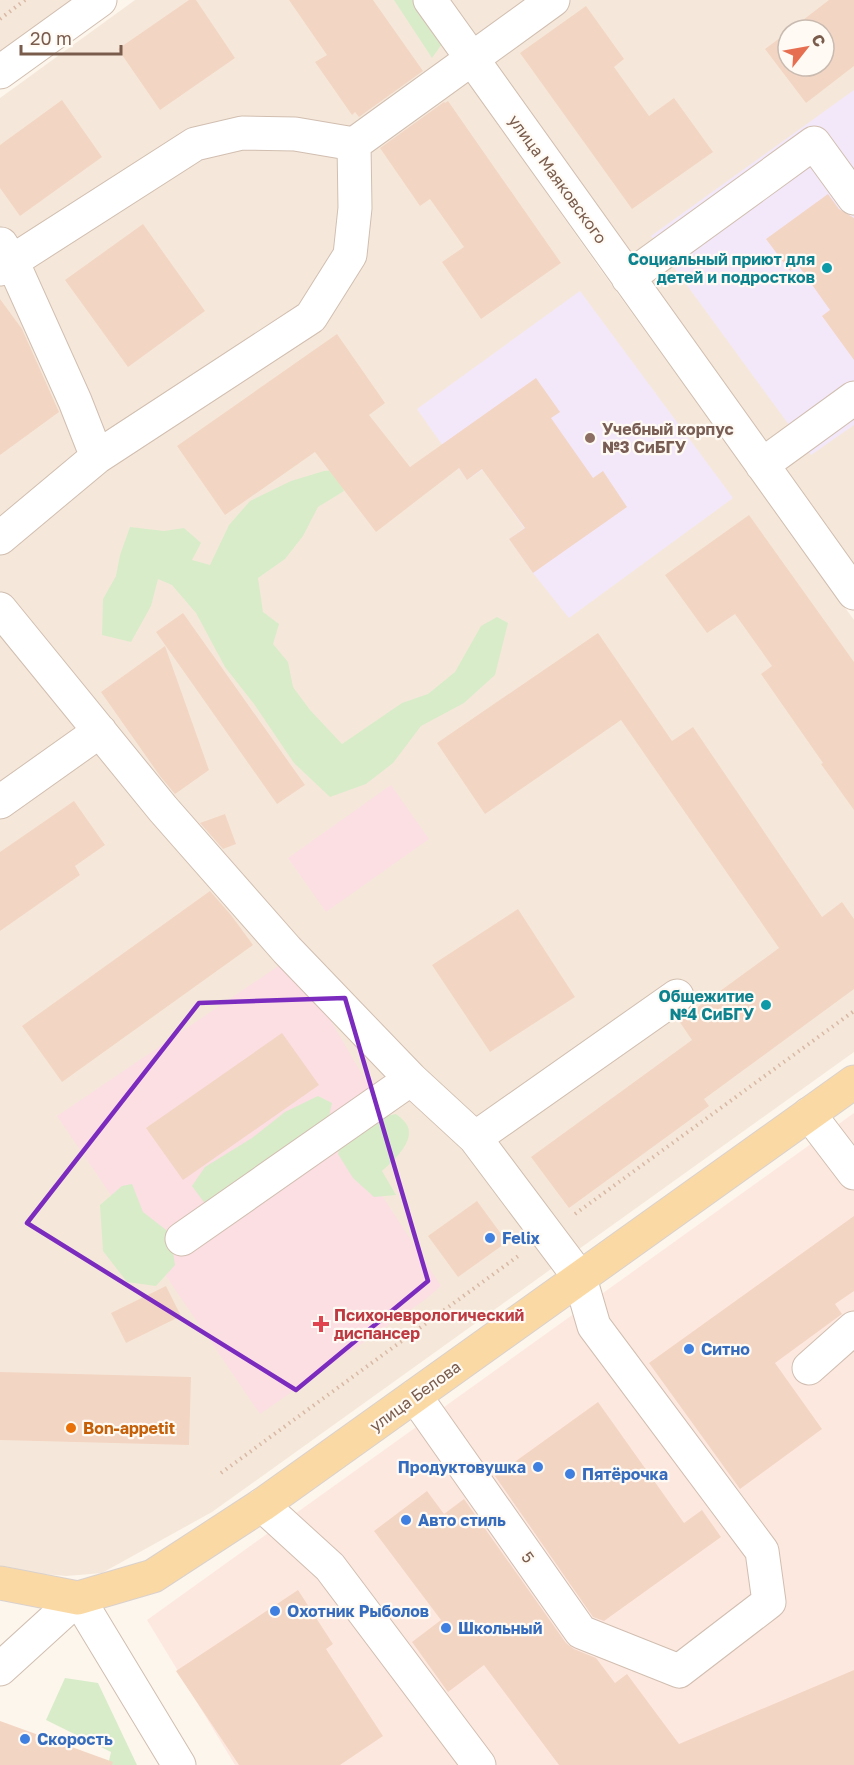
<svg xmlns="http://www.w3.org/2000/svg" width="854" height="1765" font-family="'Golos Text',sans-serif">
  <rect width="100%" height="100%" fill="#fdf6ec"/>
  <path fill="#f5e8da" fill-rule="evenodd" d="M0 0H72L0 53Z
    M135 0H410L598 266 854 620V1052L212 1512 102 1573 66 1576 7 1571 0 1568V98Z
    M451 0H854V566L789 478ZM788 30H824V66H788Z"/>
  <path fill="#fde8e0" d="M854 1113V1765H235L147 1620Z"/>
  <path fill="#f3e8fa" d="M854 90V425L811 455 651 236Z
    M580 291 733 498 569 618 533 573 509 539 524 528 483 469 467 480 417 409Z"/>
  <path fill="#fbdfe3" d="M391 785 429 839 326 912 288 858Z
    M293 956 394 1129 355 1154 441 1286 426 1299 260 1414 57 1116Z"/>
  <path fill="#d8ecc9" d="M394 0H435L447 37 432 58Z
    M335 470 344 491 318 507 303 536 285 559 258 578 263 612 279 624 273 644 288 662 293 687 310 710 342 744 402 703 428 694 455 672 481 626 497 617 508 623 495 675 464 703 421 726 393 763 366 784 330 797 294 763 254 704 225 667 196 613 172 585 158 579 151 606 131 642 102 635 103 599 116 576 120 555 130 527 164 531 184 528 201 543 192 560 210 565 229 525 250 501 291 481 324 471Z
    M318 1096 332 1103 327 1125 206 1205 192 1186 205 1167 252 1138 285 1112Z
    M396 1114C400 1117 405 1121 407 1125 416 1141 392 1162 382 1171L396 1195 374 1197 353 1178 338 1154 342 1137 376 1118Z
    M132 1184 143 1212 170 1233 175 1265 156 1286 127 1282 103 1251 100 1205 122 1186Z
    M65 1678 98 1683 137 1765H108L111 1752 46 1720Z"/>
  <path fill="#f3d5c3" d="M189 0H196L235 58 160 110 118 49Z
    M289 0H373L423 71 359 117 355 112 352 115 315 62 327 55Z
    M829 0H854V66L806 103 765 49 788 32V66H824V30H790Z
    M586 6 624 59 614 67 649 116 674 98 713 152 632 209 520 53Z
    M62 100 102 157 20 216 0 188V145Z
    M448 101 561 263 481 319 442 262 464 247 430 199 420 206 380 148 444 102 445 103Z
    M828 194 839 209 854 218V360L822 316 830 310 798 265 790 271 766 239Z
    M143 224 205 311 128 367 65 280Z
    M0 299 22 329 59 412 0 455Z
    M337 334 385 403 369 415 410 467 536 378 560 412 551 418 593 478 603 471 627 507 533 573 509 539 525 528 482 469 467 480 459 468 376 532 315 452 225 515 177 446Z
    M749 515 854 662V810L821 764 823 763 761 674 772 666 735 614 707 633 665 575Z
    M183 613 305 785 277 804 156 632Z
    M598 633 672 741 693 727 822 917 842 902 854 919V989L704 1099 709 1106 569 1208 531 1157 692 1040 679 1021 779 948 621 720 485 814 437 743Z
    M165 646 209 770 175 794 160 776 101 692Z
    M74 801 105 845 75 866 80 875 0 931V852Z
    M225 814 236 844 223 849 200 823Z
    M210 891 231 915 253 945 62 1082 22 1026Z
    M518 909 575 997 490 1052 432 965Z
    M282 1033 319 1085 183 1180 146 1128Z
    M477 1201 507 1242 458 1277 428 1236Z
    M854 1216V1291L835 1304 842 1314 775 1363 822 1429 740 1489 649 1363Z
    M166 1286 181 1316 126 1343 111 1313Z
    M0 1372 191 1377 189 1445 0 1440Z
    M598 1402 684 1523 702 1510 721 1537 604 1621 593 1617 495 1476Z
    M427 1491 444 1514 464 1499 566 1643 574 1649 596 1658 615 1683 627 1674 679 1744 854 1670V1765H559L484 1665 448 1692 412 1642 441 1620 374 1531Z
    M298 1590 333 1644 326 1649 383 1736 340 1765H239L176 1671Z
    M0 1721 113 1762 112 1765H0Z"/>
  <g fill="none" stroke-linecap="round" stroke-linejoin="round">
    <defs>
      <path id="minor" d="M430 0 854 593
        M0 72 100 0
        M1 244 12 261 75 401 97 457
        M0 269 195 144 242 133 295 134 354 144 553 0
        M628 278 814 143 854 198
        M762 465 854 398
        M0 538 97 457 311 317 350 255 355 208 354 144
        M0 609 163 809 287 950 411 1079 475 1138 580 1278 594 1326 762 1551 769 1602 679 1671 581 1632 415 1396
        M0 802 100 731
        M809 1114 854 1173
        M475 1138 677 996
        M182 1239 411 1079
        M809 1368 854 1328
        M262 1505 330 1567 479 1765
        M0 1669 78 1598 179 1765"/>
      <path id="major" d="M0 1583 78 1598 153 1576 262 1505 854 1082"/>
    </defs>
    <use href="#minor" stroke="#d1beb0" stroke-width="35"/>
    <use href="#major" stroke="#dad1cd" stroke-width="35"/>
    <path stroke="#d9b8a5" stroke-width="4" stroke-dasharray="1.5 4.5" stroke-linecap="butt" d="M0 19 25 0
      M575 1214 854 1011
      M221 1473 521 1254"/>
    <use href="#minor" stroke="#fff" stroke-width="33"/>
    <use href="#major" stroke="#fbd9a5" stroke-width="33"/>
  </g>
  <path fill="none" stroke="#7b2cbf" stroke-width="4.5" stroke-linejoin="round" d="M345 998 428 1281 296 1390 27 1223 199 1003Z"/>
  <g fill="#0f9aa8" stroke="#fffaf3" stroke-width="2">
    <circle cx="827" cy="268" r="6"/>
    <circle cx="766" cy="1005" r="6"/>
  </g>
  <circle fill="#8d6e63" stroke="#fffaf3" stroke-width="2" cx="590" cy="438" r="6"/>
  <g fill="#3f7fe0" stroke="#fffaf3" stroke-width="2">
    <circle cx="490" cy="1238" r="6"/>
    <circle cx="689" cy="1349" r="6"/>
    <circle cx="538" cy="1467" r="6"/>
    <circle cx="570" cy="1474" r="6"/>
    <circle cx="406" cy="1520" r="6"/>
    <circle cx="275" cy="1611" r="6"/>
    <circle cx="446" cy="1628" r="6"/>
    <circle cx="25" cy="1739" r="6"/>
  </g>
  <path fill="#e0444e" stroke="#fffaf3" stroke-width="2" d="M318 1315h6v6h6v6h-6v6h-6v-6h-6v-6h6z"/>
  <circle fill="#e8710a" stroke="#fffaf3" stroke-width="2" cx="71" cy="1428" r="6"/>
  <g text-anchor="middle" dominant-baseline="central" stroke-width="4.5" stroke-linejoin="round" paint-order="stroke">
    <g font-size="16" fill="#7a5c4d" stroke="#fffaf3">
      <text transform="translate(558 179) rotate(54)">улица Маяковского</text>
      <text transform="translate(415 1396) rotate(-36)">улица Белова</text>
      <text transform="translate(528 1557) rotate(55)">5</text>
    </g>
    <g font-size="16" font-weight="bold" fill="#0d838f" stroke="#fffaf3" text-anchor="end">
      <text x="815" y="259">Социальный приют для<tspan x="815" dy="18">детей и подростков</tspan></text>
      <text x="754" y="996">Общежитие<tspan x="754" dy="18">№4 СиБГУ</tspan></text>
    </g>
    <g font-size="16" font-weight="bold" fill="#785e54" stroke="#fffaf3" text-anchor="start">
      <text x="602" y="429">Учебный корпус<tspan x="602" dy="18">№3 СиБГУ</tspan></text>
    </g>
    <g font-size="16" font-weight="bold" fill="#366cbe" stroke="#fffaf3" text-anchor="start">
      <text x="502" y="1238">Felix</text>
      <text x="701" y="1349">Ситно</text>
      <text x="526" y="1467" text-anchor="end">Продуктовушка</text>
      <text x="582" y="1474">Пятёрочка</text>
      <text x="418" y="1520">Авто стиль</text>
      <text x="287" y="1611">Охотник Рыболов</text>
      <text x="458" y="1628">Школьный</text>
      <text x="37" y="1739">Скорость</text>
    </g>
    <g font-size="16" font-weight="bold" fill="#be3a42" stroke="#fffaf3" text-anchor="start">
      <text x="334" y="1315">Психоневрологический<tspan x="334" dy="18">диспансер</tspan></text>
    </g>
    <g font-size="16" font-weight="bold" fill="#c56008" stroke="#fffaf3" text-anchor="start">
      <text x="83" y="1428">Bon-appetit</text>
    </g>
  </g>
  <g transform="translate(806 48) rotate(59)"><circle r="28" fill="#fffaf3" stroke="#cabbb1" stroke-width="1.5"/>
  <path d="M0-4.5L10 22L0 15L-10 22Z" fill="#e76f51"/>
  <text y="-9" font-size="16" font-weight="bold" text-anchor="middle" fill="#7a5c4d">С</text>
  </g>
  <path d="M21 45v9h100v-9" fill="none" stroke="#7a5c4d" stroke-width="3"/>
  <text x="30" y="45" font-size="18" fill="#7a5c4d" stroke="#fffaf3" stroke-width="4.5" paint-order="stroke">20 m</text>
</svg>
